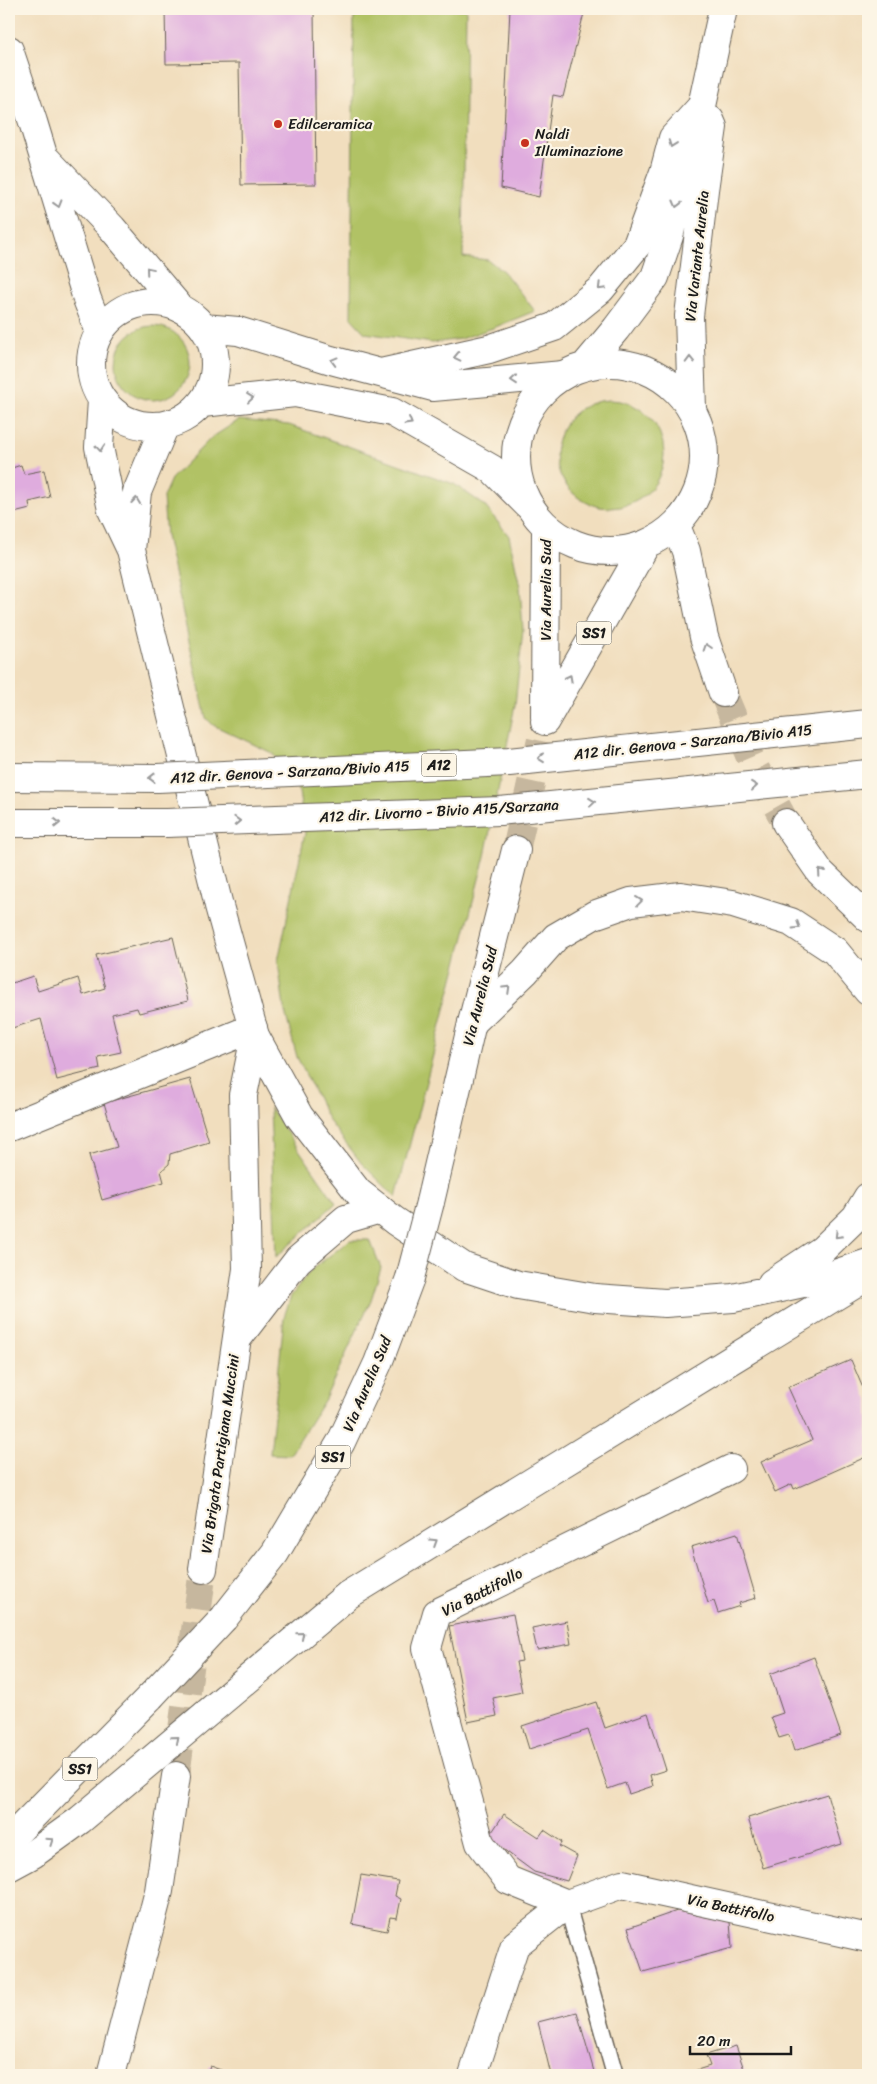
<svg xmlns="http://www.w3.org/2000/svg" width="877" height="2084" font-family="Sriracha,sans-serif">
  <rect width="100%" height="100%" fill="#fcf5e5"/>
  <filter id="ink" filterUnits="userSpaceOnUse"><feTurbulence type="fractalNoise" baseFrequency=".02" numOctaves="2"/><feDisplacementMap in="SourceGraphic" scale="10" xChannelSelector="R" yChannelSelector="G"/><feConvolveMatrix kernelMatrix="1 2 1 2 8 2 1 2 1" color-interpolation-filters="sRGB"/></filter>
  <filter id="wash" filterUnits="userSpaceOnUse"><feTurbulence type="fractalNoise" baseFrequency=".0096" numOctaves="4" result="noise"/><feDisplacementMap in="SourceGraphic" scale="20" xChannelSelector="R" yChannelSelector="G"/><feGaussianBlur stdDeviation="1.12" result="paint"/><feColorMatrix in="noise" values="0 0 0 0 0 0 0 0 0 0 0 0 0 0 0 0 0 1.4 0 .05"/><feComposite in="paint" operator="in"/></filter>
  <g filter="url(#wash)">
    <rect width="100%" height="100%" fill="#f1debe"/>
    <path fill="#b1c265" stroke="#666f40" d="M354 9H466L463 257 488 260 503 271 535 311 493 328 460 339 433 343 365 333 351 318Z
      M116 363a37 37 0 1 1 74 0a37 37 0 1 1-74 0Z
      M556 454a54 54 0 1 1 108 0a54 54 0 1 1-108 0Z
      M239 420 289 425 454 484 484 505 509 536 520 587 523 630 515 705 485 856 396 1197 362 1164 329 1121 297 1057 284 1008 278 961 305 833 298 785 272 753 213 725 206 718 166 536 163 497 171 479 211 438Z
      M270 1108 336 1203 276 1257Z
      M350 1240H370L381 1268 371 1300 325 1399 290 1455 270 1454 284 1317 291 1296 311 1270Z"/>
    <g id="blocks">
      <path fill="#dfacde" d="M165 9H314L316 184 241 185 239 63 166 64Z
        M510 9H585L563 97 553 95 539 197 501 188Z
        M21 465 24 474 44 470 50 497 29 502 30 509 14 513 12 510 9 511V469Z
        M173 937 188 1001 139 1013 137 1008 112 1014 121 1052 98 1057 100 1069 57 1080 41 1019 9 1029V984L33 976 38 991 78 978 83 995 105 988 96 955Z
        M190 1079 209 1142 170 1154 169 1164 161 1171 164 1182 102 1200 89 1155 117 1147 104 1103Z
        M851 1360 868 1400V1456L794 1489 792 1484 775 1492 761 1462 812 1440 788 1387Z
        M737 1533 756 1598 739 1603 740 1606 718 1613 714 1601 708 1603 691 1547Z
        M513 1614 522 1661 516 1662 522 1692 493 1698 497 1716 468 1722 449 1626Z
        M567 1621 571 1644 537 1650 532 1628Z
        M814 1657 841 1735 794 1751 789 1735 779 1738 771 1717 783 1713 770 1674Z
        M596 1702 605 1728 648 1713 666 1770 650 1775 653 1786 629 1794 625 1783 608 1789 588 1730 529 1749 522 1726Z
        M827 1794 842 1844 763 1868 748 1818Z
        M504 1814 539 1837 544 1830 562 1842 559 1846 577 1856 567 1881 534 1872 488 1838Z
        M361 1875 398 1881 395 1896 401 1899 397 1918 390 1917 387 1931 352 1924Z
        M677 1911 730 1922 732 1948 643 1972 628 1928Z
        M577 2012 595 2075H551L538 2022Z
        M736 2046 746 2075H681L710 2066 706 2055Z
        M210 2066 234 2075H207Z"/>
    </g>
  </g>
  <g filter="url(#ink)">
    <use href="#blocks" fill-opacity="0" stroke="#676055" stroke-width="1"/>
    <g fill="none" stroke-linecap="round" stroke-linejoin="round">
      <path stroke="#c6b79e" stroke-width="28" stroke-dasharray="28 14" stroke-linecap="butt" d="M176 1776 203 1569"/>
      <path stroke="#c6b79e" stroke-width="28" stroke-dasharray="28 14" stroke-linecap="butt" d="M516 850 545 721"/>
      <path stroke="#c6b79e" stroke-width="28" stroke-dasharray="28 14" stroke-linecap="butt" d="M723 693 752 762 786 823"/>
      <defs>
        <path id="service" d="M567 1904 615 2075"/>
        <path id="minor" d="M9 1127 253 1028
          M237 1339 298 1260 346 1219 380 1209
          M203 1569 247 1269 243 1095 255 1036
          M567 1904 508 1880 480 1843 427 1648 437 1613 731 1469
          M111 2075 159 1891 176 1776
          M473 2075 515 1945 567 1904 622 1884 868 1938"/>
        <path id="secondary" d="M9 50 33 122 87 299 100 332
          M47 160 112 228 180 308
          M91 364a62 62 0 1 1 124 0a62 62 0 1 1-124 0Z
          M204 328 238 331 331 360 433 387 563 375
          M381 373 489 349 554 327 601 289 637 245 664 172 673 138 702 106
          M102 400 99 447 112 510 131 550 219 906 255 1036 299 1116 358 1192 395 1221 464 1267 518 1285 595 1298 665 1303 733 1298 817 1280 868 1263
          M202 403 295 393 392 412 492 469 527 504
          M131 550 137 492 165 425
          M472 1023 525 972 556 937 594 915 631 902 681 896 733 904 791 922 835 951 868 991
          M772 1283 822 1250 856 1217 868 1197"/>
        <path id="primary" d="M516 457a94 94 0 1 1 188 0a94 94 0 1 1-188 0Z
          M585 366 616 329 655 277 669 236 702 106 723 9
          M692 409 689 316 704 190 713 127 710 120
          M545 717 546 528
          M545 721 645 546
          M430 1202 472 1023 516 850
          M224 1618 275 1553 341 1442 378 1363 410 1278
          M9 1840 150 1697"/>
        <path id="motorway" d="M676 526 686 551 704 637 723 693
          M786 823 820 872 868 918
          M9 1867 33 1854 80 1820 348 1595 868 1276"/>
      </defs>
      <use href="#service" stroke="#676055" stroke-width="19"/>
      <use href="#minor" stroke="#676055" stroke-width="30"/>
      <use href="#secondary" stroke="#676055" stroke-width="30"/>
      <use href="#primary" stroke="#676055" stroke-width="30"/>
      <use href="#motorway" stroke="#676055" stroke-width="30"/>
      <use href="#service" stroke="#fff" stroke-width="16"/>
      <use href="#minor" stroke="#fff" stroke-width="28"/>
      <use href="#secondary" stroke="#fff" stroke-width="28"/>
      <use href="#primary" stroke="#fff" stroke-width="28"/>
      <use href="#motorway" stroke="#fff" stroke-width="28"/>
      <defs>
        <path id="primary-bridge" d="M410 1278 430 1202
          M150 1697 224 1618"/>
        <path id="motorway-bridge" d="M9 777 158 778 509 762 868 724
          M9 823H167L500 811 868 774"/>
      </defs>
      <use href="#primary-bridge" stroke="#676055" stroke-width="30" stroke-linecap="butt"/>
      <use href="#motorway-bridge" stroke="#676055" stroke-width="30" stroke-linecap="butt"/>
      <use href="#primary-bridge" stroke="#fff" stroke-width="28"/>
      <use href="#motorway-bridge" stroke="#fff" stroke-width="28"/>
    </g>
    <defs><path id="oneway-chevron" d="M-2-3.5L2.5 0L-2 3.5" fill="none" stroke-width="1.6" stroke-linecap="round" stroke-linejoin="round" transform="scale(1.25)"/></defs>
    <g stroke="#999">
      <use href="#oneway-chevron" transform="translate(672 144) rotate(110)"/>
      <use href="#oneway-chevron" transform="translate(58 204) rotate(73)"/>
      <use href="#oneway-chevron" transform="translate(677 204) rotate(104)"/>
      <use href="#oneway-chevron" transform="translate(149 270) rotate(-130)"/>
      <use href="#oneway-chevron" transform="translate(601 287) rotate(135)"/>
      <use href="#oneway-chevron" transform="translate(457 357) rotate(167)"/>
      <use href="#oneway-chevron" transform="translate(690 360) rotate(-91)"/>
      <use href="#oneway-chevron" transform="translate(334 361) rotate(-165)"/>
      <use href="#oneway-chevron" transform="translate(514 380) rotate(175)"/>
      <use href="#oneway-chevron" transform="translate(250 398) rotate(-6)"/>
      <use href="#oneway-chevron" transform="translate(409 422) rotate(30)"/>
      <use href="#oneway-chevron" transform="translate(100 448) rotate(85)"/>
      <use href="#oneway-chevron" transform="translate(136 501) rotate(-83)"/>
      <use href="#oneway-chevron" transform="translate(707 647) rotate(-108)"/>
      <use href="#oneway-chevron" transform="translate(569 678) rotate(-62)"/>
      <use href="#oneway-chevron" transform="translate(541 758) rotate(174)"/>
      <use href="#oneway-chevron" transform="translate(152 778) rotate(180)"/>
      <use href="#oneway-chevron" transform="translate(754 786) rotate(-6)"/>
      <use href="#oneway-chevron" transform="translate(592 802) rotate(-6)"/>
      <use href="#oneway-chevron" transform="translate(237 821) rotate(-2)"/>
      <use href="#oneway-chevron" transform="translate(57 823)"/>
      <use href="#oneway-chevron" transform="translate(821 872) rotate(-131)"/>
      <use href="#oneway-chevron" transform="translate(639 901) rotate(-7)"/>
      <use href="#oneway-chevron" transform="translate(797 926) rotate(32)"/>
      <use href="#oneway-chevron" transform="translate(507 989) rotate(-44)"/>
      <use href="#oneway-chevron" transform="translate(838 1235) rotate(135)"/>
      <use href="#oneway-chevron" transform="translate(434 1542) rotate(-32)"/>
      <use href="#oneway-chevron" transform="translate(301 1635) rotate(-40)"/>
      <use href="#oneway-chevron" transform="translate(176 1739) rotate(-40)"/>
      <use href="#oneway-chevron" transform="translate(50 1841) rotate(-35)"/>
    </g>
  </g>
  <g fill="#c8321e" stroke="#fcf5e5" stroke-width="2">
    <circle cx="278" cy="124" r="5"/>
    <circle cx="525" cy="143" r="5"/>
  </g>
  <g text-anchor="middle" dominant-baseline="central" stroke-width="4.5" stroke-linejoin="round" paint-order="stroke">
    <g fill="#fcf5e5" stroke="#5f5d58" stroke-width="1">
      <rect x="576.5" y="621.5" width="35" height="23" rx="4"/>
      <rect x="421.5" y="753.5" width="35" height="23" rx="4"/>
      <rect x="315.5" y="1445.5" width="35" height="23" rx="4"/>
      <rect x="62.5" y="1757.5" width="35" height="23" rx="4"/>
    </g>
    <g font-size="14" font-weight="bold" fill="#1c1c1c">
      <text x="594" y="633">SS1</text>
      <text x="439" y="765">A12</text>
      <text x="333" y="1457">SS1</text>
      <text x="80" y="1769">SS1</text>
    </g>
    <g font-size="15" fill="#1c1c1c" stroke="#fcf5e5" text-anchor="start">
      <text x="288" y="124">Edilceramica</text>
      <text x="535" y="134">Naldi<tspan x="535" dy="17">Illuminazione</tspan></text>
    </g>
    <g font-size="15" fill="#1c1c1c" stroke="#fcf5e5">
      <text transform="translate(697 256) rotate(-84)">Via Variante Aurelia</text>
      <text transform="translate(546 590) rotate(-90)">Via Aurelia Sud</text>
      <text transform="translate(693 742) rotate(-6)">A12 dir. Genova - Sarzana/Bivio A15</text>
      <text transform="translate(290 772) rotate(-3)">A12 dir. Genova - Sarzana/Bivio A15</text>
      <text transform="translate(439 811) rotate(-3)">A12 dir. Livorno - Bivio A15/Sarzana</text>
      <text transform="translate(480 996) rotate(-76)">Via Aurelia Sud</text>
      <text transform="translate(367 1384) rotate(-67)">Via Aurelia Sud</text>
      <text transform="translate(220 1454) rotate(-82)">Via Brigata Partigiana Muccini</text>
      <text transform="translate(482 1592) rotate(-27)">Via Battifollo</text>
      <text transform="translate(731 1908) rotate(12)">Via Battifollo</text>
    </g>
  </g>
  <rect width="877" height="2084" fill="none" stroke="#fcf5e5" stroke-width="30"/>
  <path d="M690 2046v8h101v-8" fill="none" stroke="#1c1c1c" stroke-width="2.5"/>
  <text x="697" y="2046" font-size="15" fill="#1c1c1c" stroke="#fcf5e5" stroke-width="4" paint-order="stroke">20 m</text>
</svg>
